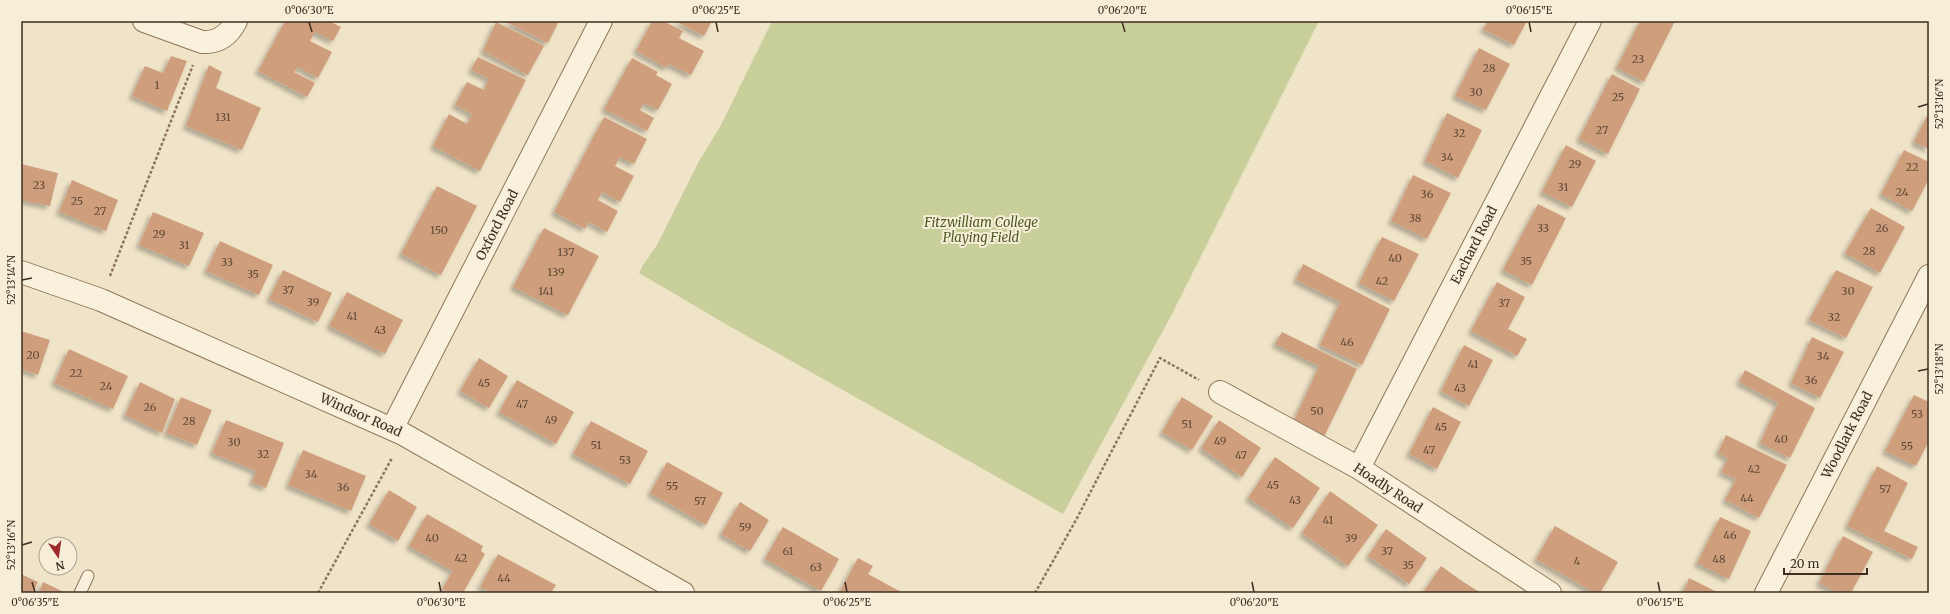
<svg xmlns="http://www.w3.org/2000/svg" width="1950" height="614" font-family="Merriweather,serif">
  <defs>
    <filter id="shadow"><feDropShadow dx="-3.5" dy="3.5" stdDeviation="2" flood-color="#0004"/></filter>
  </defs>
  <rect width="100%" height="100%" fill="#f0e4c8"/>
  <path fill="#c9cf9b" d="M772 21H1319L1171 316 1063 514 729 326 639 273 643 265 657 245 698 163 721 125Z"/>
  <path fill="#cf9f7d" filter="url(#shadow)" d="M285 21H329L341 27 333 41 315 32 310 41 332 52 318 78 298 67 294 72 315 83 307 97 258 71Z
    M504 21H559L548 43Z
    M652 21H663L683 31 679 38 704 51 691 75 669 64 667 68 636 51Z
    M675 21H712L704 36Z
    M1488 21H1527L1514 45 1483 29Z
    M1640 21H1675L1644 82 1617 67Z
    M496 22 544 46 528 75 483 51Z
    M1479 48 1510 64 1486 110 1455 96Z
    M171 56 187 61 167 111 132 96 145 66 163 73Z
    M478 57 526 80 480 171 433 146 449 114 467 124 472 114 455 105 467 82 484 90 489 79 471 70Z
    M632 58 658 72 656 75 672 84 658 110 644 103 640 110 654 118 647 131 604 109Z
    M209 65 222 72 216 88 261 108 242 150 186 126Z
    M1612 74 1640 89 1608 154 1579 139Z
    M1929 112V149L1914 142Z
    M1447 113 1482 130 1458 178 1425 161Z
    M604 117 647 139 634 164 620 157 615 166 634 176 620 202 602 192 598 200 618 211 607 232 589 222 585 229 554 212Z
    M1566 145 1596 161 1572 207 1542 192Z
    M1904 150 1929 162V179L1912 211 1881 194Z
    M21 164 58 173 50 206 21 200Z
    M1413 175 1451 193 1427 239 1391 221Z
    M72 180 118 200 106 231 59 212Z
    M437 186 477 206 441 275 401 254Z
    M1538 204 1566 218 1532 285 1503 270Z
    M1871 208 1905 227 1880 273 1845 253Z
    M153 212 204 233 189 266 139 245Z
    M544 228 599 256 568 315 513 287Z
    M1382 237 1419 254 1394 301 1359 283Z
    M220 241 273 265 259 295 206 271Z
    M1303 264 1390 309 1362 365 1320 345 1340 302 1296 280Z
    M283 270 332 293 318 322 269 299Z
    M1836 270 1873 287 1846 338 1809 320Z
    M1497 282 1525 297 1508 329 1527 339 1517 356 1471 331Z
    M347 292 403 320 385 354 329 326Z
    M21 331 50 340 38 375 21 369Z
    M1282 332 1357 369 1323 439 1292 425 1319 366 1275 344Z
    M1812 337 1844 352 1820 398 1791 383Z
    M1464 345 1493 360 1469 406 1441 391Z
    M69 349 128 376 113 409 54 383Z
    M479 358 508 376 489 408 460 391Z
    M1745 370 1815 408 1790 458 1760 443 1778 403 1739 382Z
    M517 380 574 412 556 444 499 412Z
    M140 382 175 399 162 433 125 415Z
    M1914 395 1929 402V441L1916 466 1885 451Z
    M181 397 212 410 197 445 166 433Z
    M1182 397 1213 416 1192 450 1162 432Z
    M1433 407 1461 422 1437 469 1409 454Z
    M226 420 284 443 266 488 252 482 256 471 212 453Z
    M1219 420 1261 448 1242 477 1201 448Z
    M591 421 648 451 630 484 573 454Z
    M1726 435 1787 465 1759 518 1725 500 1736 479 1721 472 1728 458 1718 453Z
    M303 450 366 476 351 511 288 485Z
    M1275 457 1320 488 1293 528 1248 498Z
    M667 462 723 493 706 525 650 493Z
    M1877 466 1908 483 1884 531 1918 547 1912 559 1847 526Z
    M389 490 417 507 398 541 369 524Z
    M1330 491 1378 525 1348 566 1302 533Z
    M740 502 769 520 750 551 721 534Z
    M427 514 483 546 481 551 485 554 463 593H449L442 589 453 571 409 546Z
    M1720 517 1751 531 1729 579 1697 563Z
    M1555 526 1618 562 1600 593H1595L1536 559Z
    M783 527 839 559 821 591 765 559Z
    M1386 529 1427 558 1409 584 1368 556Z
    M1843 536 1873 552 1851 593H1838L1819 583Z
    M498 554 556 585 551 593H492L480 587Z
    M858 558 873 566 868 574 903 593H839Z
    M1441 566 1462 581 1481 593H1423Z
    M21 574 38 582 33 593H21Z
    M1689 578 1719 593H1683Z
    M43 582 64 592 63 593H39Z"/>
  <g fill="none" stroke-linecap="round" stroke-linejoin="round">
    <defs>
      <path id="lane" d="M80 593 88 576"/>
      <path id="street" d="M144 21 202 42C218 43 229 35 236 21
        M21 272 101 300 403 434 683 593
        M1220 392 1359 468 1550 593
        M392 429 601 21
        M1359 468 1590 21
        M1766 593 1929 276"/>
    </defs>
    <use href="#lane" stroke="#8d765c" stroke-width="13"/>
    <use href="#street" stroke="#8d765c" stroke-width="24"/>
    <path stroke="#8d765c" stroke-width="2.5" stroke-dasharray="3 2" stroke-linecap="butt" d="M110 276 193 65
      M318 593 392 458
      M1035 593 1076 520 1160 358 1199 380"/>
    <use href="#lane" stroke="#faf1dc" stroke-width="11"/>
    <use href="#street" stroke="#faf1dc" stroke-width="22"/>
  </g>
  <path fill="none" stroke="#3d2e20" stroke-width="1.5" d="M309 22 312 32M716 22 718 32M1122 22 1125 32M1529 22 1531 32M1918 107 1928 104M22 280 32 278M1918 371 1928 369M22 545 32 542M32 582 35 592M439 582 441 592M845 582 847 592M1252 582 1254 592M1658 582 1660 592"/>
  <g text-anchor="middle" dominant-baseline="central" stroke-width="4" stroke-linejoin="round" paint-order="stroke">
    <g font-size="11" fill="#624a37">
      <text x="1638" y="59">23</text>
      <text x="1489" y="68">28</text>
      <text x="157" y="85">1</text>
      <text x="1476" y="92">30</text>
      <text x="1618" y="97">25</text>
      <text x="223" y="117">131</text>
      <text x="1602" y="130">27</text>
      <text x="1459" y="133">32</text>
      <text x="1447" y="157">34</text>
      <text x="1575" y="164">29</text>
      <text x="1912" y="167">22</text>
      <text x="39" y="185">23</text>
      <text x="1563" y="187">31</text>
      <text x="1902" y="192">24</text>
      <text x="1427" y="194">36</text>
      <text x="77" y="201">25</text>
      <text x="100" y="211">27</text>
      <text x="1415" y="218">38</text>
      <text x="1543" y="228">33</text>
      <text x="1882" y="228">26</text>
      <text x="439" y="230">150</text>
      <text x="159" y="234">29</text>
      <text x="184" y="245">31</text>
      <text x="1869" y="251">28</text>
      <text x="566" y="252">137</text>
      <text x="1395" y="258">40</text>
      <text x="1526" y="261">35</text>
      <text x="227" y="262">33</text>
      <text x="556" y="272">139</text>
      <text x="253" y="274">35</text>
      <text x="1382" y="281">42</text>
      <text x="288" y="290">37</text>
      <text x="546" y="291">141</text>
      <text x="1848" y="291">30</text>
      <text x="313" y="302">39</text>
      <text x="1504" y="303">37</text>
      <text x="352" y="316">41</text>
      <text x="1834" y="317">32</text>
      <text x="380" y="330">43</text>
      <text x="1347" y="342">46</text>
      <text x="33" y="355">20</text>
      <text x="1823" y="356">34</text>
      <text x="1473" y="364">41</text>
      <text x="76" y="373">22</text>
      <text x="1811" y="380">36</text>
      <text x="484" y="383">45</text>
      <text x="106" y="386">24</text>
      <text x="1460" y="388">43</text>
      <text x="522" y="404">47</text>
      <text x="150" y="407">26</text>
      <text x="1317" y="411">50</text>
      <text x="1917" y="414">53</text>
      <text x="551" y="420">49</text>
      <text x="189" y="421">28</text>
      <text x="1187" y="424">51</text>
      <text x="1441" y="427">45</text>
      <text x="1781" y="439">40</text>
      <text x="1220" y="441">49</text>
      <text x="234" y="442">30</text>
      <text x="596" y="445">51</text>
      <text x="1907" y="446">55</text>
      <text x="1429" y="450">47</text>
      <text x="263" y="454">32</text>
      <text x="1241" y="455">47</text>
      <text x="625" y="460">53</text>
      <text x="1754" y="469">42</text>
      <text x="311" y="474">34</text>
      <text x="1273" y="485">45</text>
      <text x="672" y="486">55</text>
      <text x="343" y="487">36</text>
      <text x="1885" y="489">57</text>
      <text x="1747" y="498">44</text>
      <text x="1295" y="500">43</text>
      <text x="700" y="501">57</text>
      <text x="1328" y="520">41</text>
      <text x="745" y="527">59</text>
      <text x="1730" y="535">46</text>
      <text x="432" y="538">40</text>
      <text x="1351" y="538">39</text>
      <text x="788" y="551">61</text>
      <text x="1387" y="551">37</text>
      <text x="461" y="558">42</text>
      <text x="1719" y="559">48</text>
      <text x="1577" y="561">4</text>
      <text x="1408" y="565">35</text>
      <text x="816" y="567">63</text>
      <text x="504" y="578">44</text>
    </g>
    <g font-size="13" font-style="italic" fill="#4d5a26" stroke="#f7eed8">
      <text x="981" y="222">Fitzwilliam College<tspan x="981" dy="15">Playing Field</tspan></text>
    </g>
    <g font-size="13" fill="#3d2e20" stroke="#f7eed8">
      <text transform="translate(497 225) rotate(-63)">Oxford Road</text>
      <text transform="translate(1474 245) rotate(-63)">Eachard Road</text>
      <text transform="translate(361 415) rotate(24)">Windsor Road</text>
      <text transform="translate(1847 435) rotate(-63)">Woodlark Road</text>
      <text transform="translate(1388 488) rotate(33)">Hoadly Road</text>
    </g>
  </g>
  <rect width="1950" height="614" fill="none" stroke="#f7eed8" stroke-width="44"/>
  <g transform="translate(58 556) rotate(167)"><circle r="19" fill="#f7eed8" stroke="#ada18e"/>
  <path d="M0-3L7 15L0 10L-7 15Z" fill="#9e2a2b"/>
  <text y="-6" font-size="11" font-weight="bold" text-anchor="middle" fill="#3d2e20">N</text>
  </g>
  <path d="M1784 568v6h83v-6" fill="none" stroke="#3d2e20" stroke-width="2"/>
  <text x="1790" y="568" font-size="12" fill="#3d2e20" stroke="#f7eed8" stroke-width="3" paint-order="stroke">20 m</text>
  <rect x="22" y="22" width="1906" height="570" fill="none" stroke="#3d2e20" stroke-width="1.5"/>
  <g font-size="10" text-anchor="middle" fill="#3d2e20">
    <text x="309" y="14">0°06'30"E</text>
    <text x="716" y="14">0°06'25"E</text>
    <text x="1122" y="14">0°06'20"E</text>
    <text x="1529" y="14">0°06'15"E</text>
    <text transform="translate(1939 104) rotate(-90)" y="4">52°13'16"N</text>
    <text transform="translate(11 280) rotate(-90)" y="4">52°13'14"N</text>
    <text transform="translate(1939 369) rotate(-90)" y="4">52°13'18"N</text>
    <text transform="translate(11 545) rotate(-90)" y="4">52°13'16"N</text>
    <text x="35" y="606">0°06'35"E</text>
    <text x="441" y="606">0°06'30"E</text>
    <text x="847" y="606">0°06'25"E</text>
    <text x="1254" y="606">0°06'20"E</text>
    <text x="1660" y="606">0°06'15"E</text>
  </g>
</svg>
